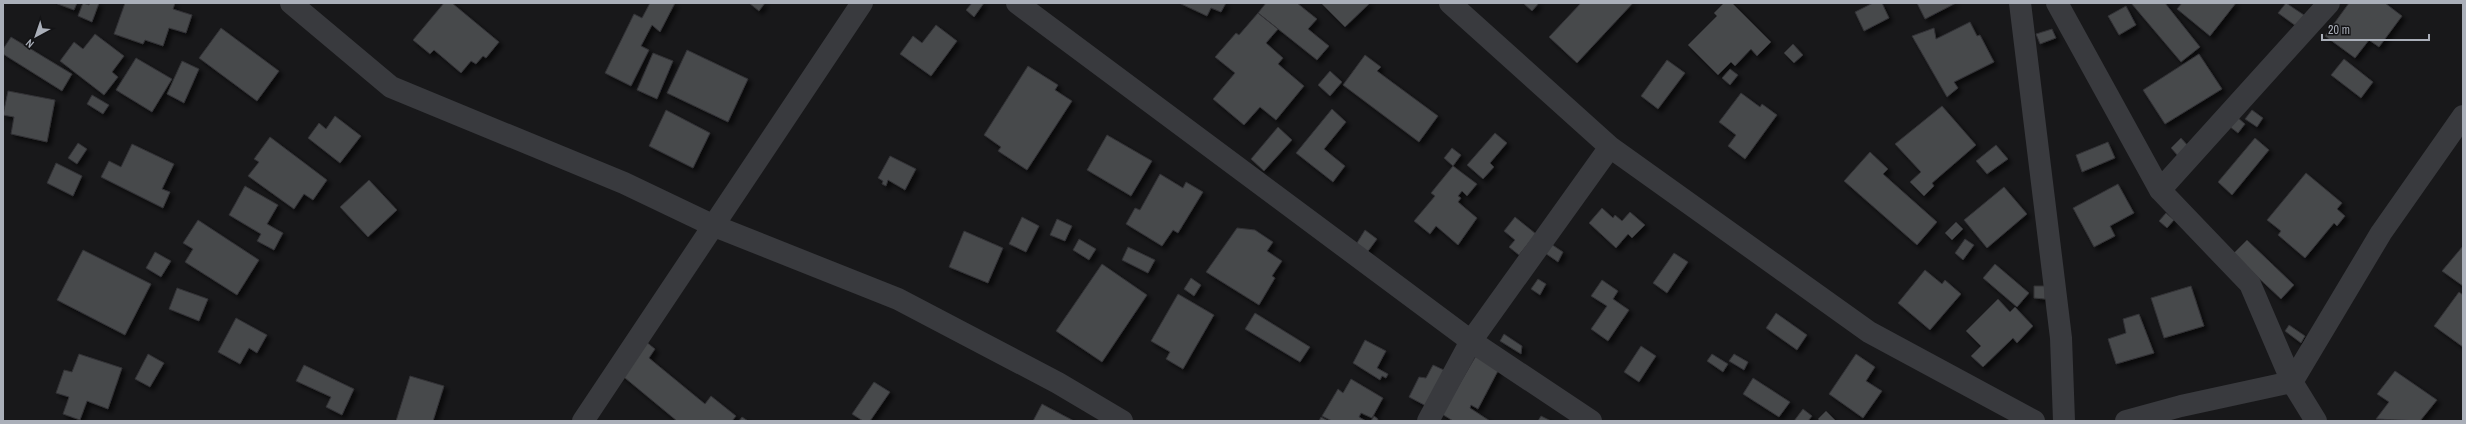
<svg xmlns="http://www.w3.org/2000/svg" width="2466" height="424" font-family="'Archivo Narrow',sans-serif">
  <defs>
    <filter id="shadow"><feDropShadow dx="3.5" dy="3.5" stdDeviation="2" flood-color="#0009"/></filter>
  </defs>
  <rect width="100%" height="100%" fill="#18181a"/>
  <path fill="#47484c" stroke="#323235" filter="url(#shadow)" d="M55 3H77L74 10Z
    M83 3 89 5 90 3H99L92 22 78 16Z
    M125 3H175L173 9 192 15 186 33 169 28 163 46 145 40 143 44 114 34Z
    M444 3H452L499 42 486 58 483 56 476 64 471 61 461 73 434 50 430 54 413 40Z
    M650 3H675L660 32 652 25 641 46 649 50 631 86 605 73 634 14 642 18Z
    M749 3H765L759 11Z
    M972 3H984L974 17 966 10Z
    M1179 3H1226L1221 12 1211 8 1207 16Z
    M1266 3H1297L1317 19 1308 29 1329 46 1317 60 1258 13Z
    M1321 3H1370L1345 27Z
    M1523 3H1539L1532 11Z
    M1581 3H1633L1577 63 1549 37Z
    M1724 3H1732L1771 42 1757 56 1751 49 1735 66 1731 62 1718 75 1688 45 1717 16 1714 13Z
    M1873 3H1882L1889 18 1864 31 1855 12Z
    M1917 3H1956L1925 19Z
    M2131 3H2165L2200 47 2181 62Z
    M2182 3H2236L2210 36 2177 9Z
    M2286 3 2304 15 2296 26 2278 13Z
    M2349 3H2385L2402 16 2379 47 2369 40 2355 58 2325 36Z
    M2126 6 2136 25 2119 35 2108 16Z
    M1258 13 1278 29 1266 43 1283 58 1278 64 1304 86 1276 120 1260 107 1244 125 1213 99 1235 73 1215 57 1236 33 1239 35Z
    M1970 22 1977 36 1980 35 1994 62 1954 82 1958 88 1947 97 1912 36 1934 28 1936 39Z
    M936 25 957 41 931 76 900 54 913 36 922 43Z
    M221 28 279 71 257 101 199 58Z
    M2052 29 2056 38 2040 44 2036 34Z
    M95 34 124 56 112 72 118 77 104 95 60 61 74 42 83 49Z
    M11 37 72 74 62 91 3 54V49Z
    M1793 44 1803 55 1794 63 1784 53Z
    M687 50 748 79 728 122 667 93Z
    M653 53 673 61 657 99 637 90Z
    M2199 54 2222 89 2165 124 2143 90Z
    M1365 55 1381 67 1377 71 1438 116 1419 142 1343 85Z
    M136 58 172 79 152 112 116 90Z
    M2344 59 2373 82 2361 98 2331 75Z
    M1667 60 1685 73 1658 109 1641 96Z
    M182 61 199 69 184 103 167 94Z
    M1028 66 1058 85 1055 90 1072 101 1027 170 998 151 1001 147 984 135Z
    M1730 69 1738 75 1730 85 1722 78Z
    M1330 71 1342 82 1330 96 1318 85Z
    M8 91 55 100 47 142 11 134 14 117 3 115Z
    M1741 93 1760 107 1762 104 1777 115 1745 159 1728 146 1736 135 1719 122Z
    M92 95 109 105 103 114 87 104Z
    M1942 106 1976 145 1932 183 1934 186 1924 196 1910 182 1921 172 1895 144Z
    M1332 109 1346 122 1324 149 1345 166 1333 182 1296 153Z
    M666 110 710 133 693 168 649 146Z
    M2252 110 2263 118 2257 127 2245 119Z
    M335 116 361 136 340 163 308 138 319 123 326 129Z
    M2237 117 2245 124 2238 133 2229 126Z
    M1278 127 1292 140 1264 171 1251 159Z
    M1495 133 1507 143 1490 163 1494 167 1483 179 1467 165Z
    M1107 135 1152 161 1131 196 1087 170Z
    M270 137 327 180 313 200 304 194 294 209 248 176 259 162 254 159Z
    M2181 138 2189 147 2179 157 2171 148Z
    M2255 138 2269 150 2232 195 2218 182Z
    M2108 142 2115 158 2082 172 2076 155Z
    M78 143 87 149 77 164 68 158Z
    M132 144 174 164 162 189 170 192 163 208 101 177 109 161 121 167Z
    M1996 145 2008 159 1987 174 1976 161Z
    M1452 148 1461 155 1453 166 1444 158Z
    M1870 152 1888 169 1883 174 1937 222 1917 245 1844 181Z
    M890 156 916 169 905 190 888 180 886 186 882 184 883 181 878 178Z
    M56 163 82 176 73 196 47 183Z
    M1453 166 1477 184 1467 196 1462 191 1458 196 1461 198 1458 202 1477 218 1458 245 1436 226 1430 234 1414 221 1435 196 1431 193Z
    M2306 173 2342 203 2337 209 2345 216 2337 226 2334 223 2305 258 2278 235 2281 231 2267 220Z
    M1160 174 1183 188 1186 182 1203 192 1178 233 1173 230 1162 246 1126 224 1135 208 1140 210Z
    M369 180 397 210 368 237 340 207Z
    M2118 184 2134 213 2110 226 2115 236 2094 247 2073 208Z
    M245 186 278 205 267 224 283 233 274 250 257 241 261 234 229 215Z
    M2004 187 2027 214 1987 248 1964 220Z
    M1602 208 1613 218 1615 215 1622 221 1630 212 1645 225 1632 238 1628 234 1616 248 1589 223Z
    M2166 213 2174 220 2167 228 2159 221Z
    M1022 217 1039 226 1026 252 1009 244Z
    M1515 217 1536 234 1519 255 1509 247 1515 240 1504 231Z
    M1057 219 1072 226 1065 241 1050 235Z
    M198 220 259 260 237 295 185 262 193 249 183 243Z
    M1956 222 1963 229 1952 240 1945 233Z
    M1237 228 1255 230 1273 242 1267 251 1282 261 1272 276 1275 278 1259 305 1206 272Z
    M1365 230 1377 239 1366 254 1355 246Z
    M964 231 1003 248 988 283 949 267Z
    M1079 239 1096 249 1089 260 1073 250Z
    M1965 239 1974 245 1963 260 1955 253Z
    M2247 240 2294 285 2281 299 2233 254Z
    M1551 244 1563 252 1558 262 1545 253Z
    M2463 246V286L2442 271Z
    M1128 247 1155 260 1148 273 1122 260Z
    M83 250 151 284 125 335 57 300Z
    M155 252 171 261 161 277 146 268Z
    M1674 253 1688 262 1667 293 1653 283Z
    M1102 264 1147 295 1102 362 1056 331Z
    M1995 264 2029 293 2017 307 1983 278Z
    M1925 270 1942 284 1945 280 1961 294 1930 330 1898 303Z
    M1191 278 1201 285 1194 296 1184 289Z
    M1538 279 1546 284 1540 295 1531 289Z
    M1602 280 1618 291 1613 299 1629 310 1608 341 1591 329 1607 306 1591 296Z
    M2034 286H2045V299L2034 298Z
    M2191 286 2204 326 2164 338 2151 298Z
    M177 288 208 299 199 321 169 309Z
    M2459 292 2463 295V347L2434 326Z
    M1178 294 1214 315 1183 369 1166 359 1170 352 1151 341Z
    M1998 299 2010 312 2015 307 2033 326 2017 343 2013 338 1983 367 1971 356 1981 346 1966 331Z
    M1255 313 1310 347 1300 362 1245 329Z
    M1776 313 1807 335 1797 350 1766 328Z
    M2139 314 2154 353 2116 364 2108 339 2126 333 2123 319Z
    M236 318 267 335 257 353 249 348 240 364 218 352Z
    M2289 325 2305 336 2301 343 2285 331Z
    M1504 334 1522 346 1521 354 1500 341Z
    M1365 340 1386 351 1377 368 1388 374 1386 378 1382 376 1380 380 1353 363Z
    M645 341 655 349 649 358 705 404 711 396 736 416 732 421H677L619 373Z
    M1641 346 1656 356 1639 382 1624 372Z
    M79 354 122 368 108 409 87 401 80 420 63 414 69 397 56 393 64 370 72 372Z
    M148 354 164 363 150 387 135 379Z
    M1477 354 1500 367 1478 409 1471 405 1470 408 1490 421H1453L1442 414Z
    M1712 354 1728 364 1723 372 1707 361Z
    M1734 354 1748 362 1744 370 1729 361Z
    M1856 354 1875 367 1866 381 1882 391 1863 418 1829 394Z
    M304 365 354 389 342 415 326 407 331 397 296 381Z
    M1433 365 1446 371 1428 407 1409 397 1419 377 1426 378Z
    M2395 371 2437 400 2420 421 2376 419 2389 402 2377 394Z
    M410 376 444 386 433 421H396Z
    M1753 378 1790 402 1779 417 1743 394Z
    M1351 379 1383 398 1372 418 1361 413 1359 417 1366 421H1332L1322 416 1338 389 1343 393Z
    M874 382 890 392 870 421H863L852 414Z
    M1042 404 1074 421H1033Z
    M1803 409 1812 416 1808 421H1794Z
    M1826 411 1836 421H1820L1818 419Z
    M1374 416 1378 419 1377 421H1371Z
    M1541 416 1551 421H1538Z
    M742 417 748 421H739Z
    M1321 417 1328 421H1319Z"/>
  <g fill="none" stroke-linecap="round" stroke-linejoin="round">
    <path stroke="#393a3e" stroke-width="22" d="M291 3 391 87 624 183 712 225 898 299 1058 383 1122 421
      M1017 3 1471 341 1591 421
      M1450 3 1610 147 1869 332 2034 421
      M2020 3 2061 338 2064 421
      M2057 3 2160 190 2250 284 2292 382 2316 421
      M2160 190 2329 3
      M583 421 862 3
      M1428 421 1471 341 1610 147
      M2126 421 2181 406 2292 382 2381 233 2463 116"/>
  </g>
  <rect width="2466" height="424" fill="none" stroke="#aaafb9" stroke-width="8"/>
  <g transform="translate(36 36) rotate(220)" stroke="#131315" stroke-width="3" paint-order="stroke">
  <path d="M0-3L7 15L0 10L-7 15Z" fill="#aaafb9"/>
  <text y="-6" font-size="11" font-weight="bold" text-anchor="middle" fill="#aaafb9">N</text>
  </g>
  <path d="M2322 34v6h107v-6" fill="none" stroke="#aaafb9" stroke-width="2"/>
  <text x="2328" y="34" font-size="12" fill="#aaafb9" stroke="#131315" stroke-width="3" paint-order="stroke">20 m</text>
</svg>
